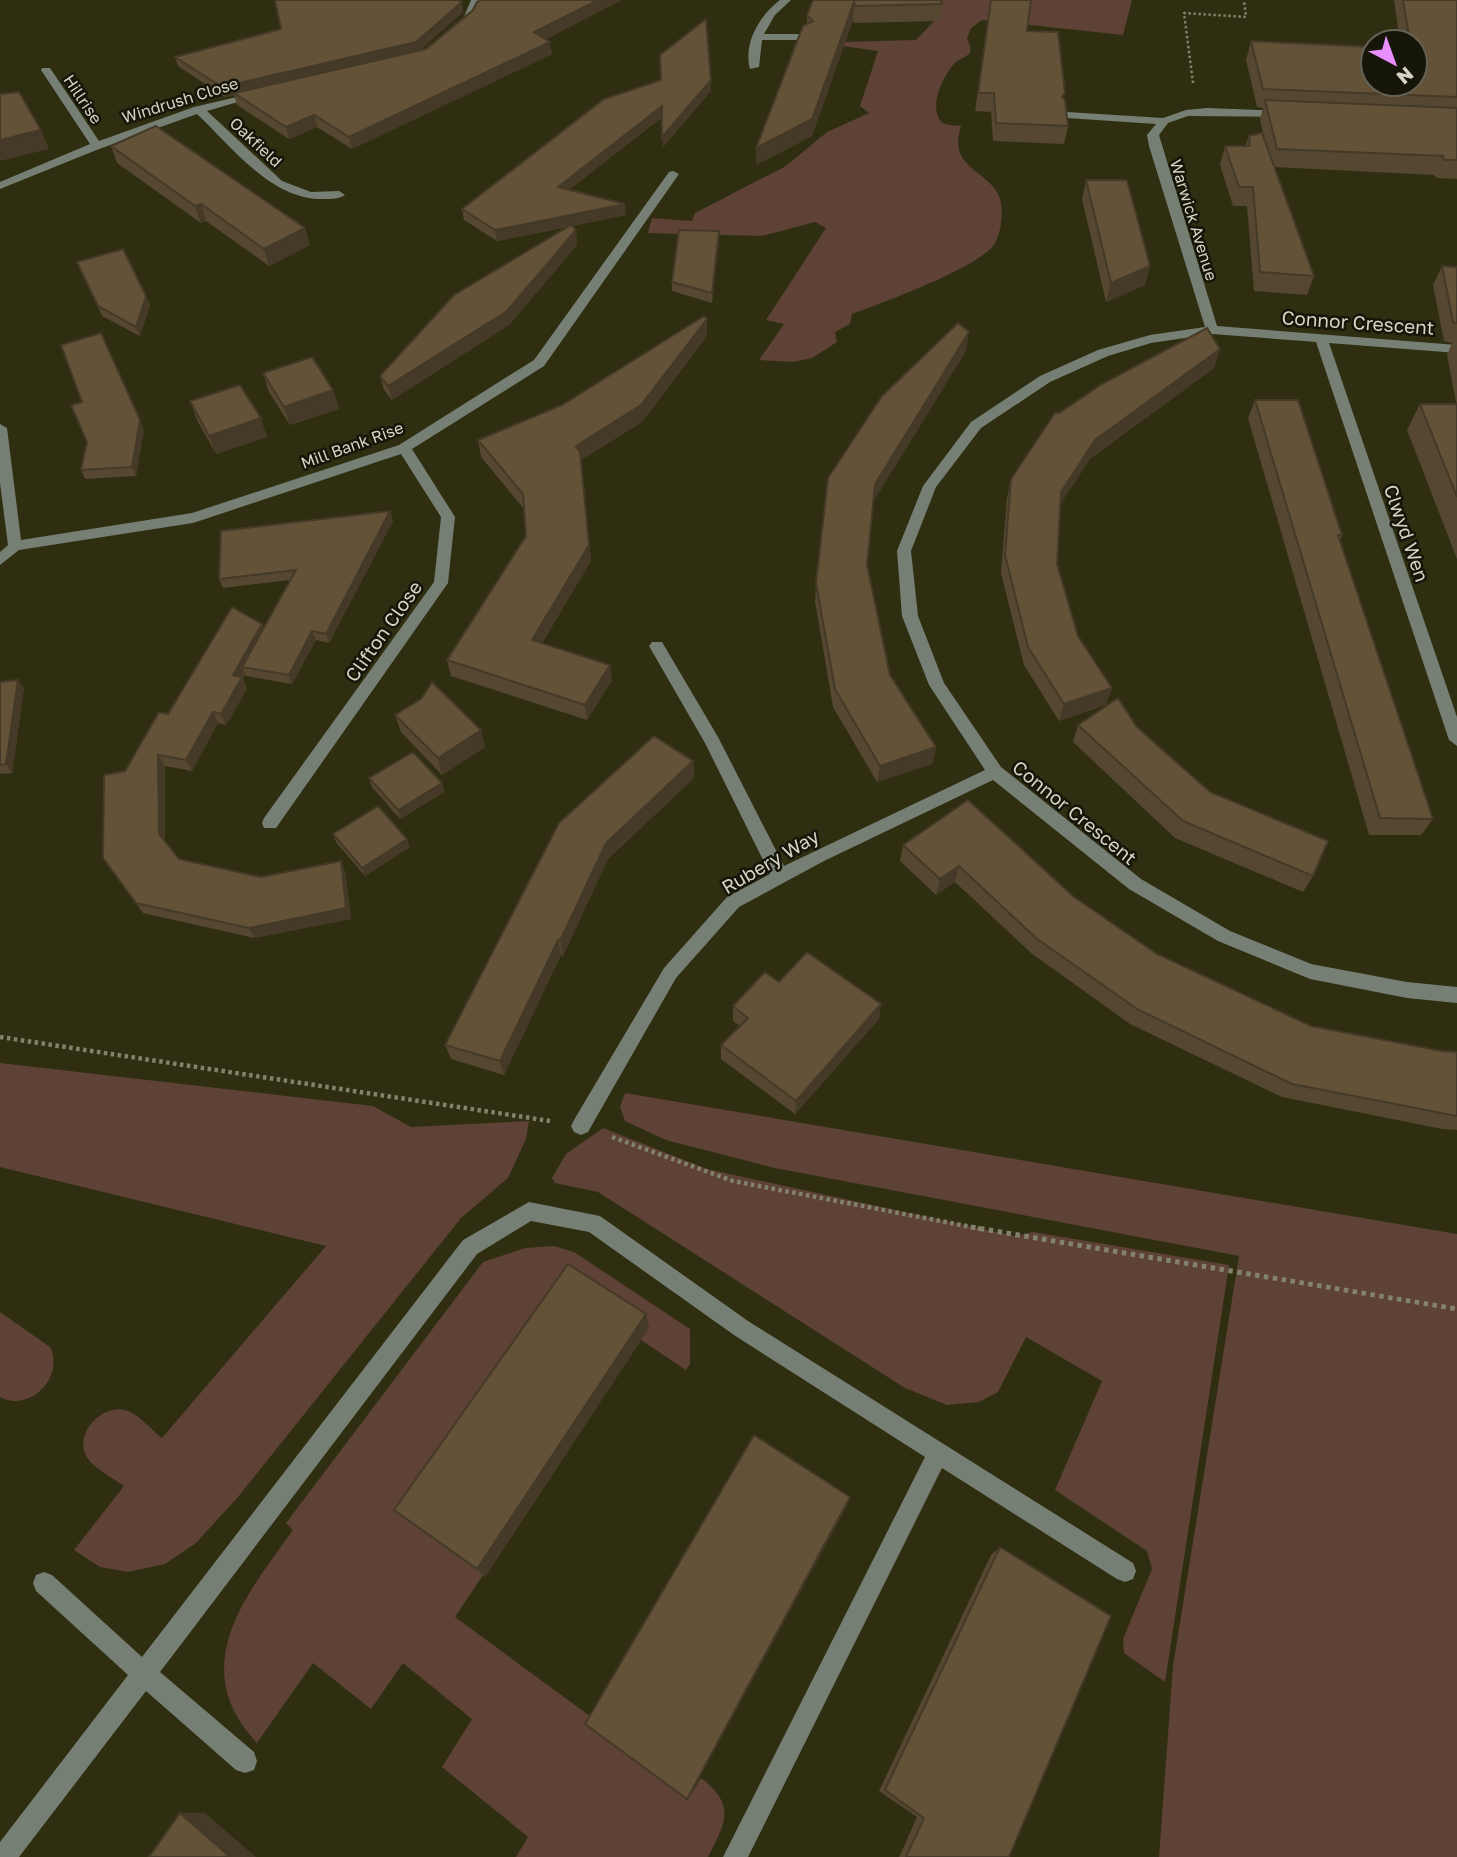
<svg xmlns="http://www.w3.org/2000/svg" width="1457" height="1857" font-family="'Golos Text',sans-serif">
  <rect width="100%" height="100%" fill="#2f2e11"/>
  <path fill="#5d4235" d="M930 0H1132L1123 35 982 20 971 28 967 38C969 43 972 49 969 54 965 58 958 59 955 63 944 74 929 105 940 120 944 126 954 125 961 126 960 131 958 137 958 142 958 169 990 174 999 196 1004 208 1002 231 995 243 983 266 880 304 852 314L850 324 835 332 837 342 812 358 793 362 759 360 784 324 766 320 826 228 815 222 762 236 648 233 652 218 692 221 695 213 786 166 827 132 869 113 860 106 878 51 842 46 843 42 916 40 937 18Z
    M0 1063 373 1106 411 1127 529 1121 526 1139 508 1178 461 1218 238 1497 196 1543 165 1564 128 1572 100 1567 74 1550 124 1486C113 1478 93 1468 86 1456 74 1432 104 1402 128 1411 141 1416 151 1430 162 1438L326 1246 0 1167Z
    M625 1093 1457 1234V1857H1159L1173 1666 1239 1256 775 1168 666 1140 625 1121 620 1107Z
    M603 1128 707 1169 1015 1236 1033 1232 1229 1265 1165 1682 1124 1653 1123 1639 1152 1569 1147 1551 1055 1490 1102 1381 1026 1337 998 1392 979 1402 947 1405 905 1388 598 1192 555 1183 552 1178 566 1154Z
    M554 1246 574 1252 690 1329V1364L686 1370 641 1340 648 1328 455 1617 594 1719 688 1799 701 1778C736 1805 726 1822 708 1857H516L528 1837 442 1767 472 1719 403 1663 371 1709 313 1663 257 1743C186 1668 245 1596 293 1530L286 1523 483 1262 525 1248Z
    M0 1312 50 1347C65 1377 30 1413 0 1397Z"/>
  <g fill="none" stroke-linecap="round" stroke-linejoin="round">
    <path stroke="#83826c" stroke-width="2.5" stroke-dasharray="2.5 2.5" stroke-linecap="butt" d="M1193 83 1184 13 1246 17 1244 0"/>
    <path stroke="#83826c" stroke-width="4.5" stroke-dasharray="3.5 3.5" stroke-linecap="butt" d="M0 1037 550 1121
      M612 1137 733 1181 982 1229"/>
    <path stroke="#83826c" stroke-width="5" stroke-dasharray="4.5 4.5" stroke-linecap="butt" d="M971 1227 1457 1309"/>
    <path fill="#767f73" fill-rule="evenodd" d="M471 0H481L474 18 461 30H453V26L464 17Z
      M780 0H791L775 15 764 34H805L810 37 805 40H762L759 67 750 69C743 44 759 16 780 0Z
      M42 68H50L99 141 194 107 262 91V95L207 111 282 181 311 192 339 191 345 195C339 199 332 199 324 199 272 201 232 147 197 114L99 149 0 189V182L90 144 41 70Z
      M1207 108 1286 111 1292 114 1286 117 1188 116 1168 123 1159 135 1217 326 1457 345V353L1329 343 1457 717V746L1449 740 1316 342 1212 334 1151 343 1108 356 1050 382 981 428 936 487 911 551 918 616 944 683 1001 767 1141 879 1230 931 1311 964 1407 982 1457 987V1003L1407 998 1310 979 1218 941 1129 889 993 780 824 861 739 907 676 978 588 1132 581 1135 574 1132 571 1126 574 1120 664 968 727 897 770 874 705 743 649 646 652 642H662L718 737 784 866 985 770 929 685 902 616 897 551 923 486 971 422 1040 376 1098 350 1150 335 1205 327 1149 146 1147 135 1156 124 1067 118 1061 115 1067 112 1163 118 1186 110Z
      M673 171 679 174 544 366 412 449 455 517 448 583 276 828H264L262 823 264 818 434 582 441 517 401 454 193 523 19 550 0 565V552L8 545 0 483V424L7 428 21 540 192 513 399 445 534 360 669 172Z
      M529 1202 600 1216 748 1321 1133 1563 1136 1571 1133 1579 1125 1582 1117 1579 942 1468 748 1857H723L925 1457 734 1335 589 1232 531 1221 477 1254 160 1672 254 1752 257 1761 254 1770 245 1773 236 1770 146 1691 19 1857H0V1842L128 1675 36 1591 33 1583 36 1575 44 1572 52 1575 142 1657 463 1240Z"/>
  </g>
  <path fill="#554730" d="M481 0H622L546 39 552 54 352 149 317 127 289 139 237 105 234 95 225 97 178 66 175 57 463 12 420 50 426 49 473 10Z
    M813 0 942 4 940 21 854 23 853 20 812 136 756 165 807 24V15Z
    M991 0 1064 99 1068 126 1064 144 993 141 991 112 975 111Z
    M1394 0H1457V179L1436 178 1434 175 1274 167 1314 276 1307 295 1254 291 1247 206H1233L1220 165 1225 146H1245L1249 136 1265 143 1260 119 1263 108 1257 107 1246 60 1251 41 1373 84 1415 42H1400Z
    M711 80V91L663 147 662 117 569 190 626 215 572 226 576 230 577 245 509 325 392 400 384 390 380 376 568 227 497 241 464 220 462 209Z
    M111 146 305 228 310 245 269 266 206 221 201 223 117 163Z
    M1086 180 1150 266 1145 285 1106 302 1082 199Z
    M719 231V241L712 303 672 291V282Z
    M77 262 150 305 140 336 102 316Z
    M1442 266 1457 267V403L1456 402 1447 355 1452 343 1444 341 1433 285Z
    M707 336 642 422 581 460 591 561 542 643 610 665 612 680 587 720 451 676 447 660 526 536 524 509 481 457 478 440 562 405Z
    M1220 349 1214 368 1090 459 1060 504 1057 564 1078 636 1106 705 1059 721 1024 665 1001 573 1007 498 1011 479 1059 413Z
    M966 351 873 502 867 565 890 675 936 747 932 764 877 782 833 707 815 601 816 583Z
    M263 373 333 390 339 409 290 425 269 392Z
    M1255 400 1342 535 1340 541 1433 819 1421 835H1369L1248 418Z
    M190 401 267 437 216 454 197 420Z
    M1420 404H1457V559L1407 430Z
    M144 430 136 476 85 479 81 470Z
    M390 511 393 521 329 643 316 640 292 684 246 676 245 674 243 679 247 689 226 725 218 723 192 771 165 766V842L179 859 261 877 341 861 345 872 351 919 254 938 143 913 103 858 125 771 168 714 262 624 264 628 290 580 223 588 219 579Z
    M0 682 24 688 12 773 0 774Z
    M395 715 485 747 442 775 401 732Z
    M1078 725 1137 727 1210 792 1313 876 1303 892 1175 838 1073 742Z
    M693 761 694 778 608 859 563 956 561 955 504 1075 451 1059 445 1045Z
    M369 778 442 783 444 792 400 819 372 787Z
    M333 834 410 847 365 876 336 842Z
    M903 845 1074 897 1157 954 1311 1026 1442 1051 1457 1052V1130L1442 1129 1282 1097 1130 1024 1031 953 955 882 936 895 900 861Z
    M779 982 881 1004 879 1019 795 1114 721 1059V1045L740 1026 733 1021V1006Z
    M646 1314 649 1328 485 1577 405 1519 394 1510Z
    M1000 1547 1009 1857H899L917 1817 879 1791 991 1555Z"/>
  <path fill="#453927" d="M598 0H622L535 44 534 32Z
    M462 2 463 12 418 52 234 93V95L225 97 222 87Z
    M854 2 853 20 812 136 756 165V148Z
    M550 42 552 54 352 149 349 137Z
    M711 80V91L663 147 662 137Z
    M662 106V116L559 198 558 187Z
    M314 115 317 127 289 139 286 127Z
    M41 130 49 149 0 161V140Z
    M201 204 206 221 201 223 195 206Z
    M625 204 626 215 497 241 495 230Z
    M305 228 310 245 269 266 264 249Z
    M576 230 577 245 509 325 392 400 388 386Z
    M719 231V241L712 303V293Z
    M1150 266 1145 285 1106 302 1111 283Z
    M146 296 150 305 140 336 136 327Z
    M707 319V336L642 422 581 460 591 561 534 655 532 640 576 447Z
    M969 332 966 351 873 502 875 484Z
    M1220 349 1214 368 1090 459 1056 511 1061 492 1095 440Z
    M333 390 339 409 290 425 284 407Z
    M261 418 267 437 216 454 209 436Z
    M140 420 144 430 136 476 132 467Z
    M390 511 393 521 329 643 326 634Z
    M262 624 266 636 242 667 245 674 243 679 247 689 226 725 221 714 233 675Z
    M312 631 316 640 292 684 289 675Z
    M610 665 612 680 587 720 585 705Z
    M18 680 24 688 12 773 6 764Z
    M1112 688 1106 705 1059 721 1064 704Z
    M213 712 218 723 192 771 186 760Z
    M481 730 485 747 442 775 438 758Z
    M936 747 932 764 877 782 880 766Z
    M158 755 165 766V845L159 834Z
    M693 761 694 778 608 859 563 956 560 941 606 843Z
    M442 783 444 792 400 819 398 810Z
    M407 839 410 847 365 876 362 868Z
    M341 861 345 872 351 919 254 938 249 928Z
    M959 866 955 882 936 895 940 879Z
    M558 940 561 955 504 1075 500 1061Z
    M881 1004 879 1019 795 1114 796 1101Z
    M646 1314 649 1328 485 1577 477 1569Z
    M850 1497 847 1506 688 1799H687Z
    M180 1813H205L256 1857H230Z"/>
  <path fill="#635238" stroke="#453927" stroke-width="2" d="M275 0H458L462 2 416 42 222 87 175 57 281 29Z
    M481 0H598L534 32 550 42 349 137 314 115 286 127 234 93 426 49 473 10 477 2Z
    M813 0H941L942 4 855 6 854 2 812 119 756 148 803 26 813 21 807 15Z
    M991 0H1031L1027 31 1058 32 1065 93 1062 97 1065 100 1068 126 996 123 994 93H978Z
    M1403 0H1457V97L1263 89 1251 41 1373 47V84H1415V42H1410Z
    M706 19 711 80 662 137V106L558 187 625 204 495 230 462 209 604 99 661 80 660 55Z
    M19 92 41 130 0 140V94Z
    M1265 100 1457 108V160H1444L1443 156 1277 149Z
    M156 126 305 228 264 249 201 204 195 206 111 146Z
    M1262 133 1314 276 1260 272 1253 187H1239L1225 146H1250L1249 136Z
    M1086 180H1127L1150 266 1111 283Z
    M571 225 576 230 507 311 388 386 380 376 454 295Z
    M679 230 719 231 712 293 672 282Z
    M123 249 146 296 136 327 98 306 77 262Z
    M1442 266 1457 267V323L1453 322Z
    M704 316 707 319 641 405 579 444 576 447 580 452 589 545 532 640 610 665 585 705 447 660 526 536 523 494 478 440 562 405Z
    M958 323 969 332 875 484 867 565 890 675 936 747 880 766 835 689 816 583 828 478 882 396Z
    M1207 328 1220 349 1095 440 1061 492 1057 564 1078 636 1112 688 1064 704 1028 647 1005 555 1011 479 1055 413H1059L1102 384Z
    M101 333 140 420 132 467 81 470 87 442 71 405 82 402 61 345Z
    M312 357 333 390 284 407 263 373Z
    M240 385 261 418 209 436 190 401Z
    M1255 400H1298L1342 535H1338L1433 819 1380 818Z
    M1420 404H1457V497Z
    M390 511 326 634 312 631 289 675 242 667 296 570 219 579 221 531Z
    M232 607 262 624 233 675 242 677 221 714 213 712 186 760 158 755 159 834 179 859 261 877 341 861 346 908 249 928 136 903 103 858 104 775 125 771 159 712 168 714Z
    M18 680 6 764 0 765V682Z
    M432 682 481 730 438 758 395 715 421 699Z
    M1118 698 1137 727 1210 792 1328 841 1313 876 1183 821 1078 725Z
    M654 736 693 761 606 843 560 941 558 940 500 1061 445 1045 559 823Z
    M413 752 442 783 398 810 369 778Z
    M968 800 1074 897 1157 954 1311 1026 1442 1051 1457 1052V1116L1292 1084 1137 1009 1036 938 959 866 940 879 903 845Z
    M378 806 407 839 362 868 333 834Z
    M807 952 881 1004 796 1101 721 1045 748 1018 733 1006 765 972 779 982Z
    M568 1264 646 1314 477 1569 394 1510Z
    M754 1435 850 1497 687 1799 585 1724Z
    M1000 1547 1111 1616 1009 1857H906L924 1818 885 1790Z
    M180 1813 230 1857H149Z"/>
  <g text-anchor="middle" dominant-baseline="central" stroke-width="5" stroke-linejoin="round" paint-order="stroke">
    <g font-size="16" fill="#d6d5c5" stroke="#161509">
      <text transform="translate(83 99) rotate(56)">Hillrise</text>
      <text transform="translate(180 100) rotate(-17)">Windrush Close</text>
      <text transform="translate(256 142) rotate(43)">Oakfield</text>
      <text transform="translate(1194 220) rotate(73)">Warwick Avenue</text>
      <text transform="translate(352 445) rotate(-20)">Mill Bank Rise</text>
    </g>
    <g font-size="19" fill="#d6d5c5" stroke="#161509">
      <text transform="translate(1358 322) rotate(4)">Connor Crescent</text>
      <text transform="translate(1407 533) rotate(71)">Clwyd Wen</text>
      <text transform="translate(383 631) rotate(-55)">Clifton Close</text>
      <text transform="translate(1075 812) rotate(39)">Connor Crescent</text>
      <text transform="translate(770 861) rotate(-30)">Rubery Way</text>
    </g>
  </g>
  <g transform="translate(1394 63) rotate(139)"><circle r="33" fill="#161509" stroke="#636254" stroke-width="2"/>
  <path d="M0-5L12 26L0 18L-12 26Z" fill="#e88eff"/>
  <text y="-10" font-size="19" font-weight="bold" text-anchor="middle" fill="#d6d5c5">N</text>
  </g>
</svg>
